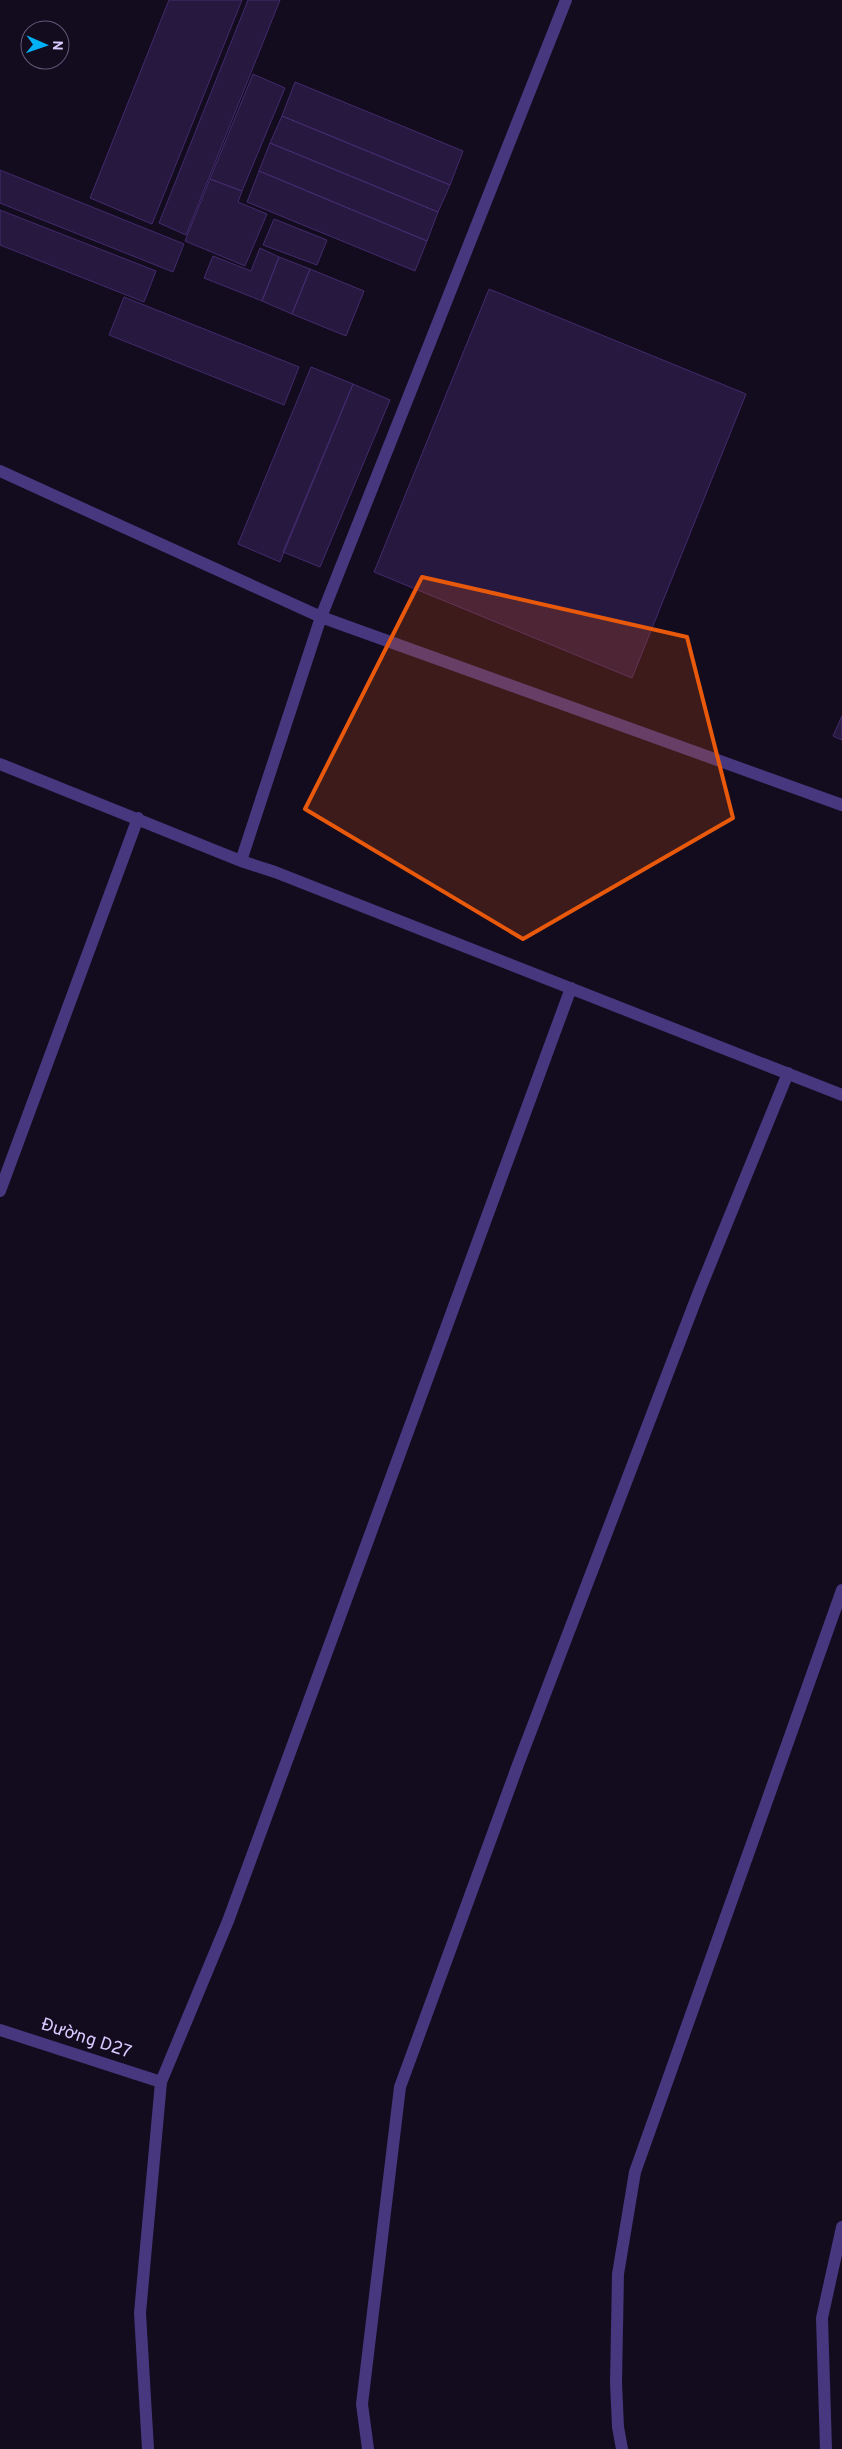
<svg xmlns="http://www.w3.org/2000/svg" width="842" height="2449" font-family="Overpass,sans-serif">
  <rect width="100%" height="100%" fill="#130c1f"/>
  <path fill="#271840" stroke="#432a6c" d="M169 0H242L152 224 90 198Z
    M248 0H280L186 235 159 223Z
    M253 74 285 88 242 191 210 179Z
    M295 82 463 151 450 185 282 116Z
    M282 116 450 185 438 212 270 143Z
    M270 143 438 212 427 241 259 171Z
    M0 170 184 244 173 272 0 203Z
    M259 171 427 241 415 271 247 202Z
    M210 179 242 191 238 202 267 214 245 266 185 241Z
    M0 210 156 271 144 302 0 245Z
    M274 219 327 240 317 265 263 245Z
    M260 248 279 257 262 301 204 278 213 256 251 271Z
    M279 257 310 269 292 314 262 301Z
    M310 269 364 291 346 336 292 314Z
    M489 289 746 394 632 678 374 572Z
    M124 297 299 367 284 405 109 335Z
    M311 367 353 384 280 562 238 544Z
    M353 384 390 400 320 567 283 552Z
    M842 716V740L833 736Z"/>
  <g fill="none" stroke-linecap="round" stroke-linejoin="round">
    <path stroke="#46377e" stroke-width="12" d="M0 471 321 617 842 805
      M0 764 241 861 275 872 842 1095
      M241 861 321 617 566 0
      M0 1191 138 818
      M148 2449 140 2313 161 2082 228 1921 571 988
      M368 2449 362 2404 400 2087 519 1762 698 1294 788 1073
      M622 2449 618 2427 616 2383 618 2274 635 2172 842 1590
      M826 2449 822 2318 842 2227"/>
    <path stroke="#46377e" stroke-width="12" d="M0 2030 161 2082"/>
  </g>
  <path fill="#e8590c" fill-opacity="0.2" stroke="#e8590c" stroke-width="4" stroke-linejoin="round" d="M422 577 687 637 733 818 523 939 305 809Z"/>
  <g text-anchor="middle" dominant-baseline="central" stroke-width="4" stroke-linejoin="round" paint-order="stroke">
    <g font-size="18" fill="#d9caff" stroke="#130c1f">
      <text transform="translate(86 2039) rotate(18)">Đường D27</text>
    </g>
  </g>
  <g transform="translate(45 45) rotate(92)"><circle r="24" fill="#130c1f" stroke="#625879"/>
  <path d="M0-4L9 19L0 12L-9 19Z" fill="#00b2f5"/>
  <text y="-8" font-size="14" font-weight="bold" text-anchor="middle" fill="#d9caff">N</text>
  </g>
</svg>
